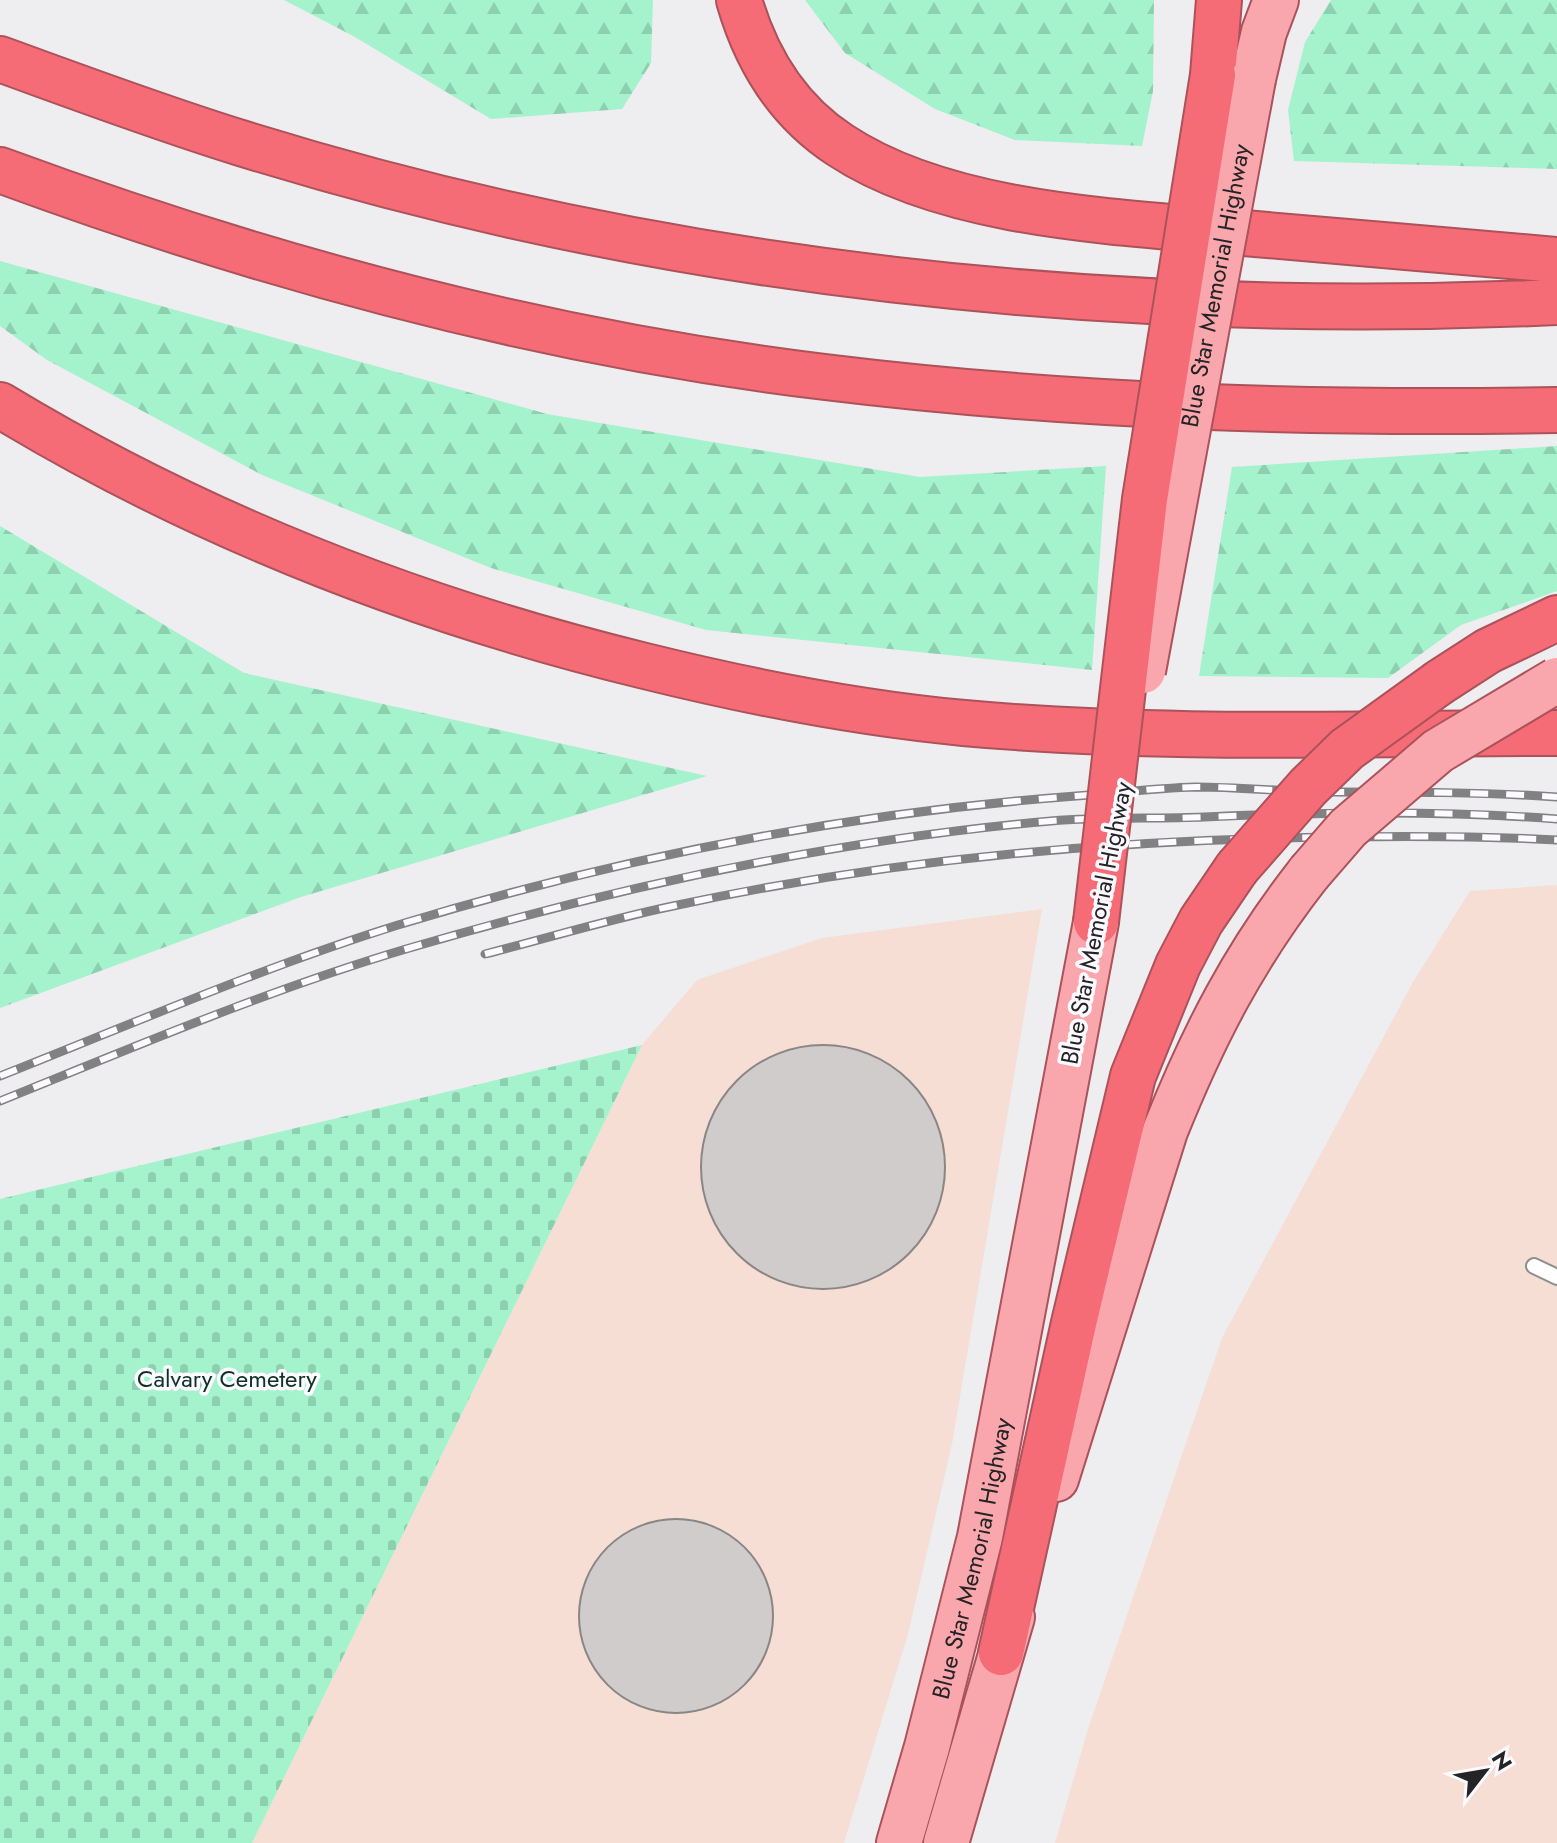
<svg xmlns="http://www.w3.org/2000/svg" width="1557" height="1843" font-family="Jost,sans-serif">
  <defs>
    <pattern id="forest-firs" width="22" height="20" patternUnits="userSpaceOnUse" patternTransform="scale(2)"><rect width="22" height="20" fill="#a4f3cc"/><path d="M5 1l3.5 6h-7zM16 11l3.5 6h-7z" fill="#8dd0af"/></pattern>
    <pattern id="cemetery-stones" width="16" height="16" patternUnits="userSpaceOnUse" patternTransform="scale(2)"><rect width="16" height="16" fill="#a4f3cc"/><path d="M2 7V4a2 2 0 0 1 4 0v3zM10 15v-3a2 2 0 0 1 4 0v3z" fill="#8dd0af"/></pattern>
  </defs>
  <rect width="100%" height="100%" fill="#eeedf0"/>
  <path fill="#f6ded4" d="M1557 885V1843H1055L1088 1729 1222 1338 1413 982 1470 891Z
    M1042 909 952 1444 908 1634 844 1843H252L642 1045 697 980 822 938Z"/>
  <path fill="url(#forest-firs)" d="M284 0H653L651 63 622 109 491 119 355 37Z
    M805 0H1154L1153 91 1142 146 1015 140 935 109 845 53Z
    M1331 0H1557V169L1294 161 1288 110 1305 42Z
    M0 261 547 414 920 477 1106 466 1092 670 706 630 491 568 262 475 47 360 0 326Z
    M1557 446V591L1461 625 1388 678 1199 676 1232 467Z
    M0 526 244 673 707 776 301 897 0 1008Z"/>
  <path fill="url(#cemetery-stones)" d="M642 1045 252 1843H0V1199Z"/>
  <path fill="#d0cccb" stroke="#8a8685" stroke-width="2" d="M701 1167a122 122 0 1 1 244 0a122 122 0 1 1-244 0Z
    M579 1616a97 97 0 1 1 194 0a97 97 0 1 1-194 0Z"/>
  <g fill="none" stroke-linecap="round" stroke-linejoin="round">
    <defs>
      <path id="lane" d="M1534 1266 1557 1277"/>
      <g id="primary">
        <path d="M1253 79 1264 32 1276 0"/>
        <path d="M1056 1479 1165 1131C1204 1034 1244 956 1309 873"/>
        <path id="s1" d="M899 1843 927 1747 980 1537 1096 922"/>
        <path d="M946 1843 1012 1617"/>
      </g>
      <path id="highway" d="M739 0C756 59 788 111 840 145 947 216 1119 222 1244 233 1348 242 1453 251 1557 260
        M0 59C80 88 160 118 241 143 665 275 1115 322 1557 302
        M1213 75 1219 0
        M0 170C266 268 543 343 825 377 1069 407 1312 414 1557 410
        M0 405C200 526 419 611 645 666 750 692 857 713 964 723 1161 741 1360 733 1557 733
        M1440 682 1488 651 1557 618
        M1001 1653 1074 1323 1133 1076 1178 965 1201 921 1237 868"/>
    </defs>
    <use href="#lane" stroke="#8e8d90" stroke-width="18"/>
    <use href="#primary" stroke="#ac525a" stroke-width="48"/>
    <use href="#highway" stroke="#ac525a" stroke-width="48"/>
    <use href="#lane" stroke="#fff" stroke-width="14"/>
    <use href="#primary" stroke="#f9a7ad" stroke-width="44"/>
    <use href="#highway" stroke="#f56c76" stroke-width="44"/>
    <defs>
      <path id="rail" d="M485 954C548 938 610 919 673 906 891 859 1116 839 1339 837 1412 836 1484 836 1557 840
        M0 1076C132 1024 263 967 398 925 618 858 846 813 1076 796 1115 793 1156 788 1196 787 1241 787 1287 792 1332 792 1407 792 1482 792 1557 797
        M0 1101C134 1047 268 990 406 949 617 887 832 840 1051 821 1102 817 1153 819 1204 817 1321 812 1440 810 1557 819"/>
    </defs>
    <use href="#rail" stroke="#818082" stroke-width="9"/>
    <use href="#rail" stroke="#fcfafe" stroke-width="6" stroke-dasharray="18" stroke-linecap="butt"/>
    <defs>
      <g id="primary-bridge">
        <path id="s2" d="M1143 671 1253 79"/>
        <path d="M1309 873 1348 828 1438 751 1557 680"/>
      </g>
      <path id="highway-bridge" d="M1237 868 1308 787 1347 749 1440 682
        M1096 922 1145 499 1213 75"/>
    </defs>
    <use href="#primary-bridge" stroke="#ac525a" stroke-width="48" stroke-linecap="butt"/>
    <use href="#highway-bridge" stroke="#ac525a" stroke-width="48" stroke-linecap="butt"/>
    <use href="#primary-bridge" stroke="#f9a7ad" stroke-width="44"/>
    <use href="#highway-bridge" stroke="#f56c76" stroke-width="44"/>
  </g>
  <g text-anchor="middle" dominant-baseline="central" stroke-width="7" stroke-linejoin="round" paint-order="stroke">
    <g font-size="24" fill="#242325" stroke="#fcfafe">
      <text stroke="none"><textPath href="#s2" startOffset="392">Blue Star Memorial Highway</textPath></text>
      <text transform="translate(1096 923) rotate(-79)">Blue Star Memorial Highway</text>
      <text stroke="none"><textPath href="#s1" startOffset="294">Blue Star Memorial Highway</textPath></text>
    </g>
    <g font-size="24" fill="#0b3222" stroke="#fcfafe">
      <text x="227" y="1378">Calvary Cemetery</text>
    </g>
  </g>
  <g transform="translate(1485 1771) rotate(59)" stroke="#fcfafe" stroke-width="6" paint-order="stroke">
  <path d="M0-6L14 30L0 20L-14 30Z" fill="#242325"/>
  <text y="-12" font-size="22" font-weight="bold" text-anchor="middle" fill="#242325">N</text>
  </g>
</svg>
